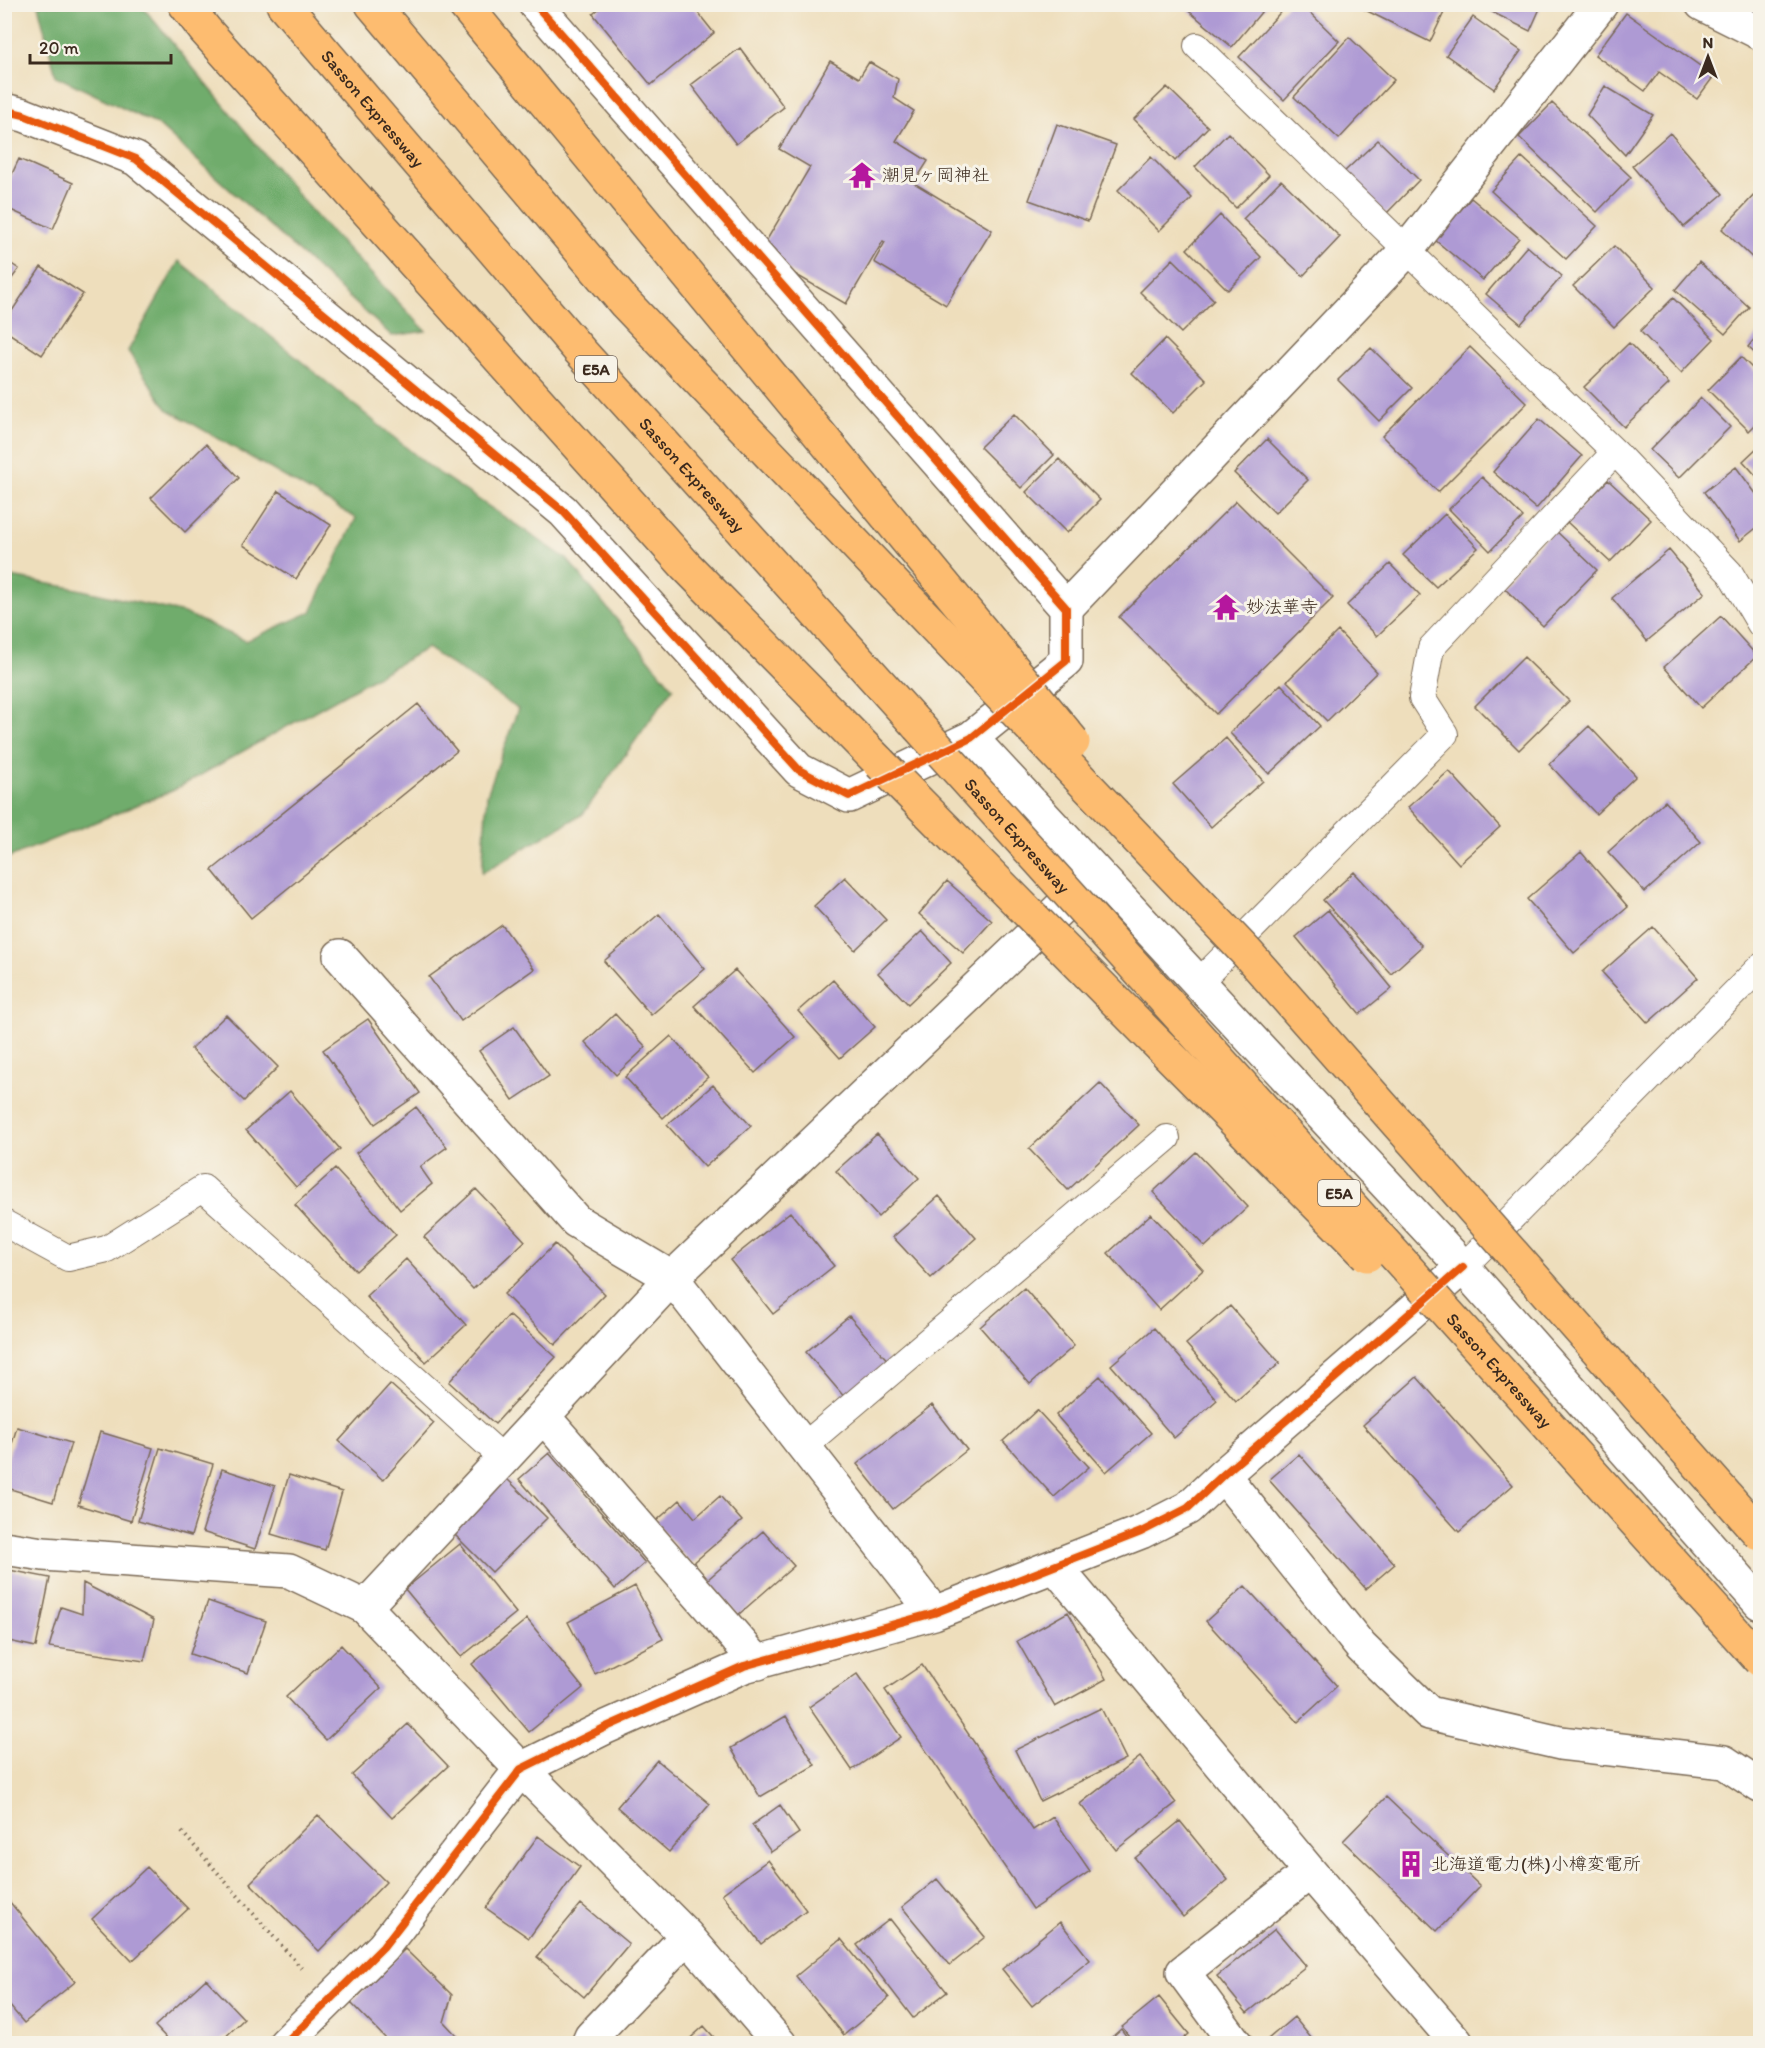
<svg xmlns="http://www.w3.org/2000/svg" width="1765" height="2048" font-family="Itim,'Klee One',sans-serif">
  <rect width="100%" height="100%" fill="#f7f3e8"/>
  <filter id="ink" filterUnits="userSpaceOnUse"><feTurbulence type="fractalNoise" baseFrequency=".0167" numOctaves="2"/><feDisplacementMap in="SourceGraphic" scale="12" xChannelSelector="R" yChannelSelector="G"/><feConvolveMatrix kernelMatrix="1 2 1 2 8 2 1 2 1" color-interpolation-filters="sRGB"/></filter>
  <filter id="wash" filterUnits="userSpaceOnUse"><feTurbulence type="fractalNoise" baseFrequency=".008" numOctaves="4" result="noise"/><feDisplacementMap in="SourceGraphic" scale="24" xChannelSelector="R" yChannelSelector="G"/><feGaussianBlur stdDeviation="1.35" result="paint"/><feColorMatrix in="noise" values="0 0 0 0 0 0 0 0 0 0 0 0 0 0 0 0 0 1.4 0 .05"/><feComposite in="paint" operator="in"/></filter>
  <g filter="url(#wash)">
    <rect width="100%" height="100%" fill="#eedebc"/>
    <path fill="#70ac6c" stroke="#566b45" stroke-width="1.5" d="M38 5H141L314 214 426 331 392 336 158 125 56 76Z
      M179 261 430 467 567 559 673 688 583 814 482 873 487 795 518 709 427 648 174 790 5 859V576L73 588 184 613 246 641 311 612 356 518 167 409 128 351Z"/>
    <g id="blocks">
      <path fill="#ae9ad4" d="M604 4H691L714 33 651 85 593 14Z
        M1186 4H1268L1232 47 1184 7Z
        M1288 4H1301L1339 41 1284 100 1239 57Z
        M1353 4H1448L1430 42Z
        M1476 4H1542L1530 31Z
        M1626 13 1714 76 1697 99 1659 72 1645 91 1595 55Z
        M1473 17 1521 51 1494 89 1446 55Z
        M1349 37 1394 80 1339 139 1294 97Z
        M740 48 784 107 736 144 691 85Z
        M830 61 859 78 869 62 898 79 894 98 914 111 896 141 928 161 914 183 992 230 946 305 874 262 885 242 883 241 846 304 759 253 810 167 779 149Z
        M1605 86 1653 115 1625 155 1587 115Z
        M1167 87 1208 127 1175 161 1134 119Z
        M1552 103 1631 177 1597 212 1519 137Z
        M1057 124 1116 145 1088 221 1029 200Z
        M1228 133 1269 175 1236 208 1195 167Z
        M1670 133 1723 194 1684 227 1632 166Z
        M1378 140 1419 180 1386 214 1344 172Z
        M1151 157 1192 198 1159 231 1118 190Z
        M1522 157 1597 226 1566 259 1491 191Z
        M19 159 73 183 53 229 4 207V191Z
        M1281 180 1340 237 1303 276 1243 219Z
        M1760 189V265L1722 229Z
        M1471 198 1519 238 1483 280 1435 240Z
        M1220 215 1261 257 1228 290 1187 249Z
        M1527 246 1562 276 1521 324 1486 294Z
        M1614 246 1655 287 1614 327 1573 286Z
        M4 259 19 269 4 289Z
        M1173 259 1214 300 1181 333 1140 292Z
        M1699 262 1749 307 1725 334 1675 290Z
        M41 267 83 294 42 355 4 330V323Z
        M1673 298 1714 339 1681 373 1640 331Z
        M1760 332V358L1748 347Z
        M1165 339 1206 380 1173 413 1132 373Z
        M1629 343 1669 384 1624 427 1584 387Z
        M1470 347 1527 403 1438 492 1382 436Z
        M1371 348 1412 388 1379 421 1338 380Z
        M1741 357 1760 376V420L1749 431 1708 390Z
        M1701 398 1730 427 1679 478 1650 450Z
        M1014 414 1054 455 1021 488 980 447Z
        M1539 419 1582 456 1536 509 1493 472Z
        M1267 439 1308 480 1275 513 1234 473Z
        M206 444 239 478 185 532 151 498Z
        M1760 445V480L1743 461Z
        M1059 459 1100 500 1067 533 1026 492Z
        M1736 467 1760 499V525L1740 541 1704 492Z
        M1482 477 1523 517 1490 551 1449 509Z
        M1608 480 1651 520 1610 562 1567 522Z
        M278 491 331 525 296 579 243 545Z
        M1236 501 1333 598 1216 714 1119 617Z
        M1445 514 1478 548 1436 587 1403 555Z
        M1554 529 1597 570 1543 626 1501 585Z
        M1669 550 1705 593 1647 641 1612 598Z
        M1390 564 1420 595 1377 636 1347 605Z
        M1721 616 1757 656 1701 708 1664 667Z
        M1338 631 1377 672 1327 721 1287 681Z
        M1524 657 1569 701 1519 750 1475 706Z
        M1281 684 1320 726 1269 774 1230 733Z
        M418 704 457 751 251 918 212 870Z
        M1589 726 1636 776 1596 814 1549 764Z
        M1226 738 1263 781 1211 827 1173 784Z
        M1449 771 1500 827 1459 864 1408 807Z
        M1665 801 1701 842 1645 892 1608 852Z
        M1581 852 1628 907 1574 953 1527 899Z
        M1354 872 1422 946 1391 974 1323 900Z
        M845 877 886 920 855 950 814 906Z
        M947 881 992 921 963 953 919 914Z
        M1328 910 1392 988 1360 1014 1296 937Z
        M659 914 705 969 651 1015 604 961Z
        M502 925 534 969 461 1021 429 977Z
        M1653 927 1698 978 1648 1023 1602 972Z
        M922 931 951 963 908 1004 878 973Z
        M735 970 795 1037 755 1073 694 1006Z
        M833 980 875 1027 840 1058 798 1011Z
        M615 1014 646 1047 616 1075 585 1042Z
        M226 1015 278 1067 244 1101 191 1049Z
        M368 1019 420 1093 375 1124 323 1050Z
        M514 1027 549 1076 513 1100 479 1051Z
        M671 1036 708 1077 663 1118 625 1077Z
        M1100 1083 1139 1125 1068 1190 1029 1149Z
        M713 1085 751 1126 705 1167 667 1125Z
        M290 1091 340 1149 296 1187 246 1130Z
        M416 1107 447 1147 420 1167 432 1184 400 1210 356 1153Z
        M877 1134 919 1178 878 1217 836 1171Z
        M1196 1152 1248 1207 1205 1247 1153 1192Z
        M335 1169 396 1235 356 1271 295 1205Z
        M476 1189 525 1241 473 1289 424 1237Z
        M939 1196 976 1238 931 1278 893 1237Z
        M790 1212 834 1266 773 1314 730 1260Z
        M1151 1214 1203 1270 1159 1310 1108 1253Z
        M555 1244 605 1294 555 1345 504 1294Z
        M406 1259 466 1325 426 1362 366 1296Z
        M1024 1288 1074 1346 1030 1384 980 1327Z
        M1230 1306 1280 1363 1236 1401 1186 1344Z
        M509 1315 556 1357 495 1424 449 1382Z
        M849 1316 889 1362 846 1399 806 1352Z
        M1154 1328 1217 1400 1174 1438 1111 1365Z
        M1100 1376 1151 1433 1106 1472 1056 1415Z
        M1417 1377 1513 1485 1459 1532 1363 1425Z
        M390 1384 434 1423 383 1480 339 1441Z
        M932 1405 967 1450 893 1509 857 1464Z
        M1037 1410 1089 1467 1054 1497 1003 1441Z
        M17 1427 71 1443 53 1502 4 1487V1470Z
        M100 1432 153 1448 131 1521 78 1505Z
        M160 1448 213 1464 191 1536 138 1521Z
        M549 1453 645 1563 615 1589 519 1479Z
        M1299 1454 1395 1564 1366 1589 1269 1480Z
        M222 1469 275 1486 255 1549 202 1532Z
        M289 1475 342 1492 325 1550 271 1534Z
        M505 1477 547 1518 492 1572 451 1531Z
        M720 1496 742 1521 692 1564 655 1522 680 1500 695 1518Z
        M763 1531 794 1566 738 1615 707 1580Z
        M460 1544 516 1613 461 1657 405 1589Z
        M4 1569 50 1578 36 1647 4 1640Z
        M83 1583 154 1620 144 1661 49 1647 61 1607 82 1614Z
        M635 1586 663 1639 595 1674 568 1622Z
        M1245 1586 1337 1686 1298 1722 1206 1621Z
        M208 1601 266 1621 248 1673 190 1654Z
        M1068 1612 1106 1679 1055 1707 1017 1641Z
        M527 1619 583 1688 529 1732 472 1664Z
        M341 1645 381 1688 326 1740 286 1697Z
        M922 1665 1033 1830 1053 1817 1090 1871 1033 1909 885 1690Z
        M857 1674 901 1737 852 1770 809 1707Z
        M1101 1708 1126 1759 1040 1801 1015 1750Z
        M786 1716 815 1765 760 1797 731 1748Z
        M408 1724 448 1766 392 1818 352 1775Z
        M1140 1757 1176 1803 1116 1850 1080 1804Z
        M657 1760 710 1804 669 1852 617 1807Z
        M1386 1797 1480 1886 1437 1931 1343 1841Z
        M780 1805 799 1833 771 1852 752 1825Z
        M318 1815 386 1882 319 1951 250 1883Z
        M1180 1821 1228 1880 1183 1917 1135 1858Z
        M538 1836 580 1867 529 1938 486 1908Z
        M768 1860 806 1910 761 1944 722 1894Z
        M147 1867 188 1909 132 1961 92 1919Z
        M937 1879 985 1937 950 1965 902 1907Z
        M9 1901 75 1982 24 2023 4 1999V1904Z
        M581 1904 629 1944 584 1997 537 1957Z
        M890 1919 947 1992 913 2018 857 1945Z
        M1060 1922 1090 1960 1032 2006 1002 1969Z
        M1275 1929 1306 1966 1247 2013 1217 1976Z
        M841 1939 889 1998 844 2035 796 1976Z
        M405 1949 452 1995 444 2022 458 2037 452 2044H391L351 2003Z
        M206 1979 244 2019 218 2044H172L155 2026Z
        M1159 1997 1189 2034 1177 2044H1135L1122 2027Z
        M1294 2017 1316 2044H1262Z
        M704 2026 720 2044H684Z
        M1121 2029 1132 2044H1104Z"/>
    </g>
  </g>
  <g filter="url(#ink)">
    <use href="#blocks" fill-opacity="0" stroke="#7a6955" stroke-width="1.5"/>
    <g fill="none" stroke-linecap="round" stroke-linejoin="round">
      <defs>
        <path id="service" d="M1197 46 1615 452 1730 573 1760 624
          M1199 982 1445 734 1422 698 1431 648 1615 452
          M4 1223 68 1258 107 1249 203 1188 503 1458
          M1463 1267 1760 967
          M804 1446 1167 1138"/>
        <path id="minor" d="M1066 608 1407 250 1601 4
          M340 956 576 1221 672 1278 934 1613
          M543 1416 758 1663
          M1223 1475 1361 1647 1429 1713 1560 1743 1724 1762 1760 1786
          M4 1548 43 1554 289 1571 365 1607 521 1769 687 1936 780 2044
          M1055 1566 1310 1872 1456 2042 1454 2044
          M365 1607 672 1278 1096 874
          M285 2044 383 1947 521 1769 604 1728 744 1666 934 1613 1141 1532 1188 1508 1223 1475 1463 1267
          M588 2044 591 2037 687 1936
          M1236 2044 1183 1972 1310 1872"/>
        <path id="tertiary" d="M1702 4 1760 33
          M4 110 24 115 136 159 563 511 799 770 849 796 971 738 1066 661V608L535 4
          M971 738 1463 1267 1760 1603"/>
        <g id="motorway">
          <path d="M185 4 205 30 686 566 880 763"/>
          <path id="s1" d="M283 4 580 351 918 726"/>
          <path d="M372 4 625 303 976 670"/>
          <path d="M464 4 1000 653"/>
        </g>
      </defs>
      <use href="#service" stroke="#7a6955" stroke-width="28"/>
      <use href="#minor" stroke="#7a6955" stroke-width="36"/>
      <use href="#tertiary" stroke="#7a6955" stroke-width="36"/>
      <use href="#motorway" stroke="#7a6955" stroke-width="36"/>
      <path stroke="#7a6955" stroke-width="4" stroke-dasharray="1.5 4.5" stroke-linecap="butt" d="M182 1832 303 1970"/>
      <use href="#service" stroke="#fff" stroke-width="26"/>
      <use href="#minor" stroke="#fff" stroke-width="33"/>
      <use href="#tertiary" stroke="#fff" stroke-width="33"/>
      <use href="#motorway" stroke="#fdbc70" stroke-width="33"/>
      <defs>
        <g id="motorway-bridge">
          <path d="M1000 653 1073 742"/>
          <path d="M976 670 1247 953 1760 1534"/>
          <path id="s2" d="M918 726 1760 1660"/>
          <path d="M880 763 1367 1255"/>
        </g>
      </defs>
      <use href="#motorway-bridge" stroke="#7a6955" stroke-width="36" stroke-linecap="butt"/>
      <use href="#motorway-bridge" stroke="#fdbc70" stroke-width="33"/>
      <defs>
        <path id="cycleway" d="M4 110 24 115 136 159 563 511 799 770 849 796 971 738 1066 661V608L535 4
          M285 2044 383 1947 521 1769 604 1728 744 1666 934 1613 1141 1532 1188 1508 1223 1475 1463 1267"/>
      </defs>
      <use href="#cycleway" stroke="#f7f3e8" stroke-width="11"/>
      <use href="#cycleway" stroke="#e8590c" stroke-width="8"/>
    </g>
  </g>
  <defs>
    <symbol id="temple-bare" viewBox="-9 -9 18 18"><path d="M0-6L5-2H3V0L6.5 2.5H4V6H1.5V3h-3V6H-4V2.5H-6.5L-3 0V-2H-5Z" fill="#b5179e" stroke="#f7f3e8" stroke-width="2.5" paint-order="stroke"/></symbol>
    <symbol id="building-bare" viewBox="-9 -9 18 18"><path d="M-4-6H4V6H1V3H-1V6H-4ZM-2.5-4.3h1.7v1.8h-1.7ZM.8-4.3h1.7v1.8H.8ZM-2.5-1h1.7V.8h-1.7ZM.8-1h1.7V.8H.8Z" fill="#b5179e" stroke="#f7f3e8" stroke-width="2.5" paint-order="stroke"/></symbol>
  </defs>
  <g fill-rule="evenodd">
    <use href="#temple-bare" x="843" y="156" width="38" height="38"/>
    <use href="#temple-bare" x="1207" y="588" width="38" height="38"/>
    <use href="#building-bare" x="1392" y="1845" width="38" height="38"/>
  </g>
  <g text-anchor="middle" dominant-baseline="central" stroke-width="6" stroke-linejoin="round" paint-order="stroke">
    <g fill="#f7f3e8" stroke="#73665b" stroke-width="1.5">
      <rect x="575" y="356" width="42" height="26" rx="4.5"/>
      <rect x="1318" y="1180" width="42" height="26" rx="4.5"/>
    </g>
    <g font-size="16" font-weight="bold" fill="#3b2a1e">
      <text x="596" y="369">E5A</text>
      <text x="1339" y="1193">E5A</text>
    </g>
    <g font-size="18" fill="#3b2a1e" stroke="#f7f3e8">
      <text stroke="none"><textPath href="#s1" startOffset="138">Sasson Expressway</textPath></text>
      <text stroke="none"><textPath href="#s1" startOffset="624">Sasson Expressway</textPath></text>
      <text stroke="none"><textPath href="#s2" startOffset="148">Sasson Expressway</textPath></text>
      <text stroke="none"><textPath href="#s2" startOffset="868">Sasson Expressway</textPath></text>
    </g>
    <g font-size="18" fill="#3b2a1e" stroke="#f7f3e8" text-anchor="start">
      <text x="882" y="175">潮見ヶ岡神社</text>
      <text x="1246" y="607">妙法華寺</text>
      <text x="1431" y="1864">北海道電力(株)小樽変電所</text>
    </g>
  </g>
  <rect width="1765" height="2048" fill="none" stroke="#f7f3e8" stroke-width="24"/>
  <g transform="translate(1708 57)" stroke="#f7f3e8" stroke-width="4.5" paint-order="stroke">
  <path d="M0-4.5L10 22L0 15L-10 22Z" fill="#3b2a1e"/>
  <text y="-9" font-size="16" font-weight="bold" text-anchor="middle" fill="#3b2a1e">N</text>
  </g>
  <path d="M30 54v9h141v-9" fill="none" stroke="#3b2a1e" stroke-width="3"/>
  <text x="39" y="54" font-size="18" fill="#3b2a1e" stroke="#f7f3e8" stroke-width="4.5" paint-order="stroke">20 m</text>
</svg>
